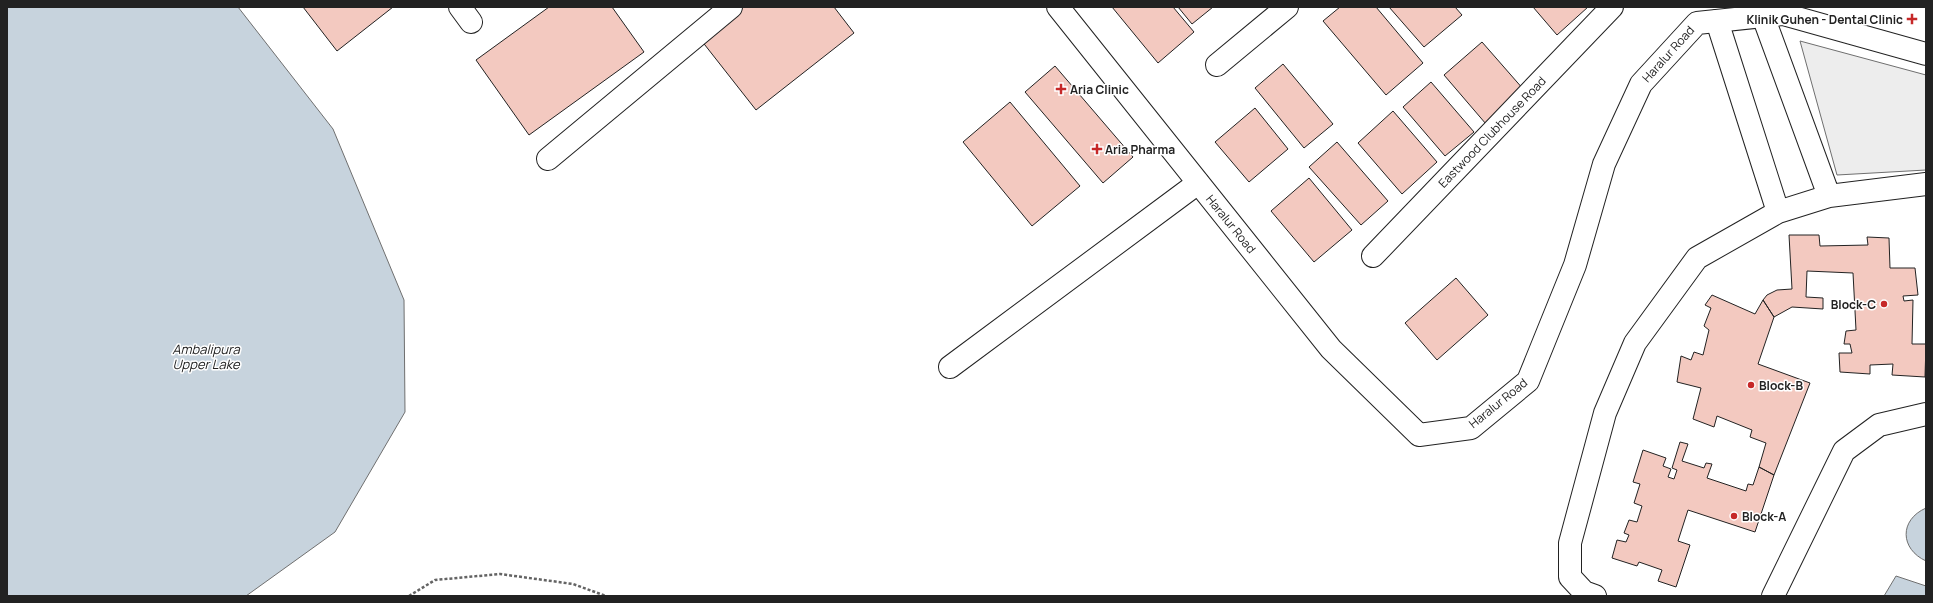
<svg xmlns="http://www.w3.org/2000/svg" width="1933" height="603" font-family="Manrope,sans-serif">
  <rect width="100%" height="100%" fill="#fff"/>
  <path fill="#ededed" stroke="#6f6f6f" d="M1800 41 1926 75V170L1837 175Z"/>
  <path fill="#c7d3dd" stroke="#6f6f6f" d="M7 7H238L333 129 404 300 405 412 335 532 246 596H7Z
    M1926 508V561C1900 549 1899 520 1926 508Z
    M1896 576 1926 586V596H1884Z"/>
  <path fill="#f3c9c0" stroke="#222" d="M303 7H393L337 51Z
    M549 7H612L644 52 529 135 476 60Z
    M743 7H834L854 33 756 110 701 40Z
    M1112 7H1173L1194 32 1158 63Z
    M1178 7H1213L1192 24Z
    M1340 7H1376L1423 63 1386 95 1323 21Z
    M1389 7H1455L1462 15 1424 47Z
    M1533 7H1588L1557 35Z
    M1482 42 1524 90 1486 124 1444 75Z
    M1283 64 1333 124 1304 148 1255 88Z
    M1055 66 1133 157 1103 183 1025 92Z
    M1431 82 1474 132 1445 156 1403 107Z
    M1010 102 1080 186 1032 226 963 142Z
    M1255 108 1288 149 1249 182 1215 142Z
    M1393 111 1437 162 1402 194 1358 143Z
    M1337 142 1388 201 1361 225 1309 167Z
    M1309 178 1352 230 1314 262 1271 211Z
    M1789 235H1819L1820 246 1868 245 1867 237 1889 238 1890 268H1915L1918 295 1903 296 1904 301 1913 300 1912 344H1926L1925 377 1892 375 1893 364 1870 365V374L1840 372 1839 353H1852L1850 344H1844L1846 331 1856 330 1853 273 1807 271 1806 297 1823 298V309L1792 307 1774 317 1763 300 1767 295 1777 290 1792 289Z
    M1456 278 1488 315 1437 360 1405 323Z
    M1712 295 1755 314 1763 300 1774 317 1758 364 1810 383 1774 475 1759 467 1766 443 1750 437 1752 430 1717 416 1714 427 1693 419 1701 388 1677 382 1681 356 1691 360 1694 352 1703 355 1709 330 1704 326 1711 308 1705 305Z
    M1680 442 1688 444 1682 461 1704 468 1706 463 1712 464 1707 478 1746 491 1748 484 1753 485 1759 467 1774 475 1755 532 1688 510 1678 541 1690 545 1676 587 1658 581 1662 570 1639 562 1637 566 1612 558 1617 540 1626 542 1629 535 1624 533 1629 520 1637 522 1642 506 1634 503 1640 484 1633 482 1643 450 1666 458 1663 466 1671 469 1668 477 1674 479 1677 470 1672 468Z"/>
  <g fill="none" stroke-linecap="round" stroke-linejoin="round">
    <defs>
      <path id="minor" d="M460 7 471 22
        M1765 7 1763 16 1829 196
        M1717 21 1778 212
        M1217 65 1287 7
        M548 159 731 7
        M1373 256 1612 7
        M950 367 1198 183
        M1595 596 1584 592 1570 577V543L1605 413 1635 343 1697 258 1778 212 1829 196 1926 184
        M1773 596 1844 451 1879 425 1926 414"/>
      <path id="tertiary" d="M1058 7 1331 349 1419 435 1471 428 1528 381 1575 265 1604 164 1641 84 1697 23 1783 14 1926 54"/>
    </defs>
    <use href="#minor" stroke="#222" stroke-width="24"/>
    <use href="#tertiary" stroke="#222" stroke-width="24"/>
    <path stroke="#646464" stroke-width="2.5" stroke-dasharray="3 2" stroke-linecap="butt" d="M409 596 435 580 500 574 573 584 606 596"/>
    <use href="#minor" stroke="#fff" stroke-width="22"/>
    <use href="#tertiary" stroke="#fff" stroke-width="22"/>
  </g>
  <g fill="#c62828" stroke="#fff" stroke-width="1.5">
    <path d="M1910 13h4v4h4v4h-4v4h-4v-4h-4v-4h4z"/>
    <path d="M1059 83h4v4h4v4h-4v4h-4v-4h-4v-4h4z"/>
    <path d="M1095 143h4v4h4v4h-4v4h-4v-4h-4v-4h4z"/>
    <circle cx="1884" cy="304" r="4"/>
    <circle cx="1751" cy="385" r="4"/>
    <circle cx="1734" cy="516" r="4"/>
  </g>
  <g text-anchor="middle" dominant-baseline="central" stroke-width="3" stroke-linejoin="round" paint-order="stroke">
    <g font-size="12" font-weight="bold" fill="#222" stroke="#fff" text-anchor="start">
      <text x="1903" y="19" text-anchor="end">Klinik Guhen - Dental Clinic</text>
      <text x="1070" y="89">Aria Clinic</text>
      <text x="1105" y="149">Aria Pharma</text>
      <text x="1876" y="304" text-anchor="end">Block-C</text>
      <text x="1759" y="385">Block-B</text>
      <text x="1742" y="516">Block-A</text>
    </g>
    <g font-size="12" fill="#222" stroke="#fff">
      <text transform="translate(1668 54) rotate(-48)">Haralur Road</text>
      <text transform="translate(1492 132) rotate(-46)">Eastwood Clubhouse Road</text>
      <text transform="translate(1231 224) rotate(51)">Haralur Road</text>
      <text transform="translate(1498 403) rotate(-39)">Haralur Road</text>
    </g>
    <g font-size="13" font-style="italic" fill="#222" stroke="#fff">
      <text x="206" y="349">Ambalipura<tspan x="206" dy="15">Upper Lake</tspan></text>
    </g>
  </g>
  <rect width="1933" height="603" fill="none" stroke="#222222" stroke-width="16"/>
</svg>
